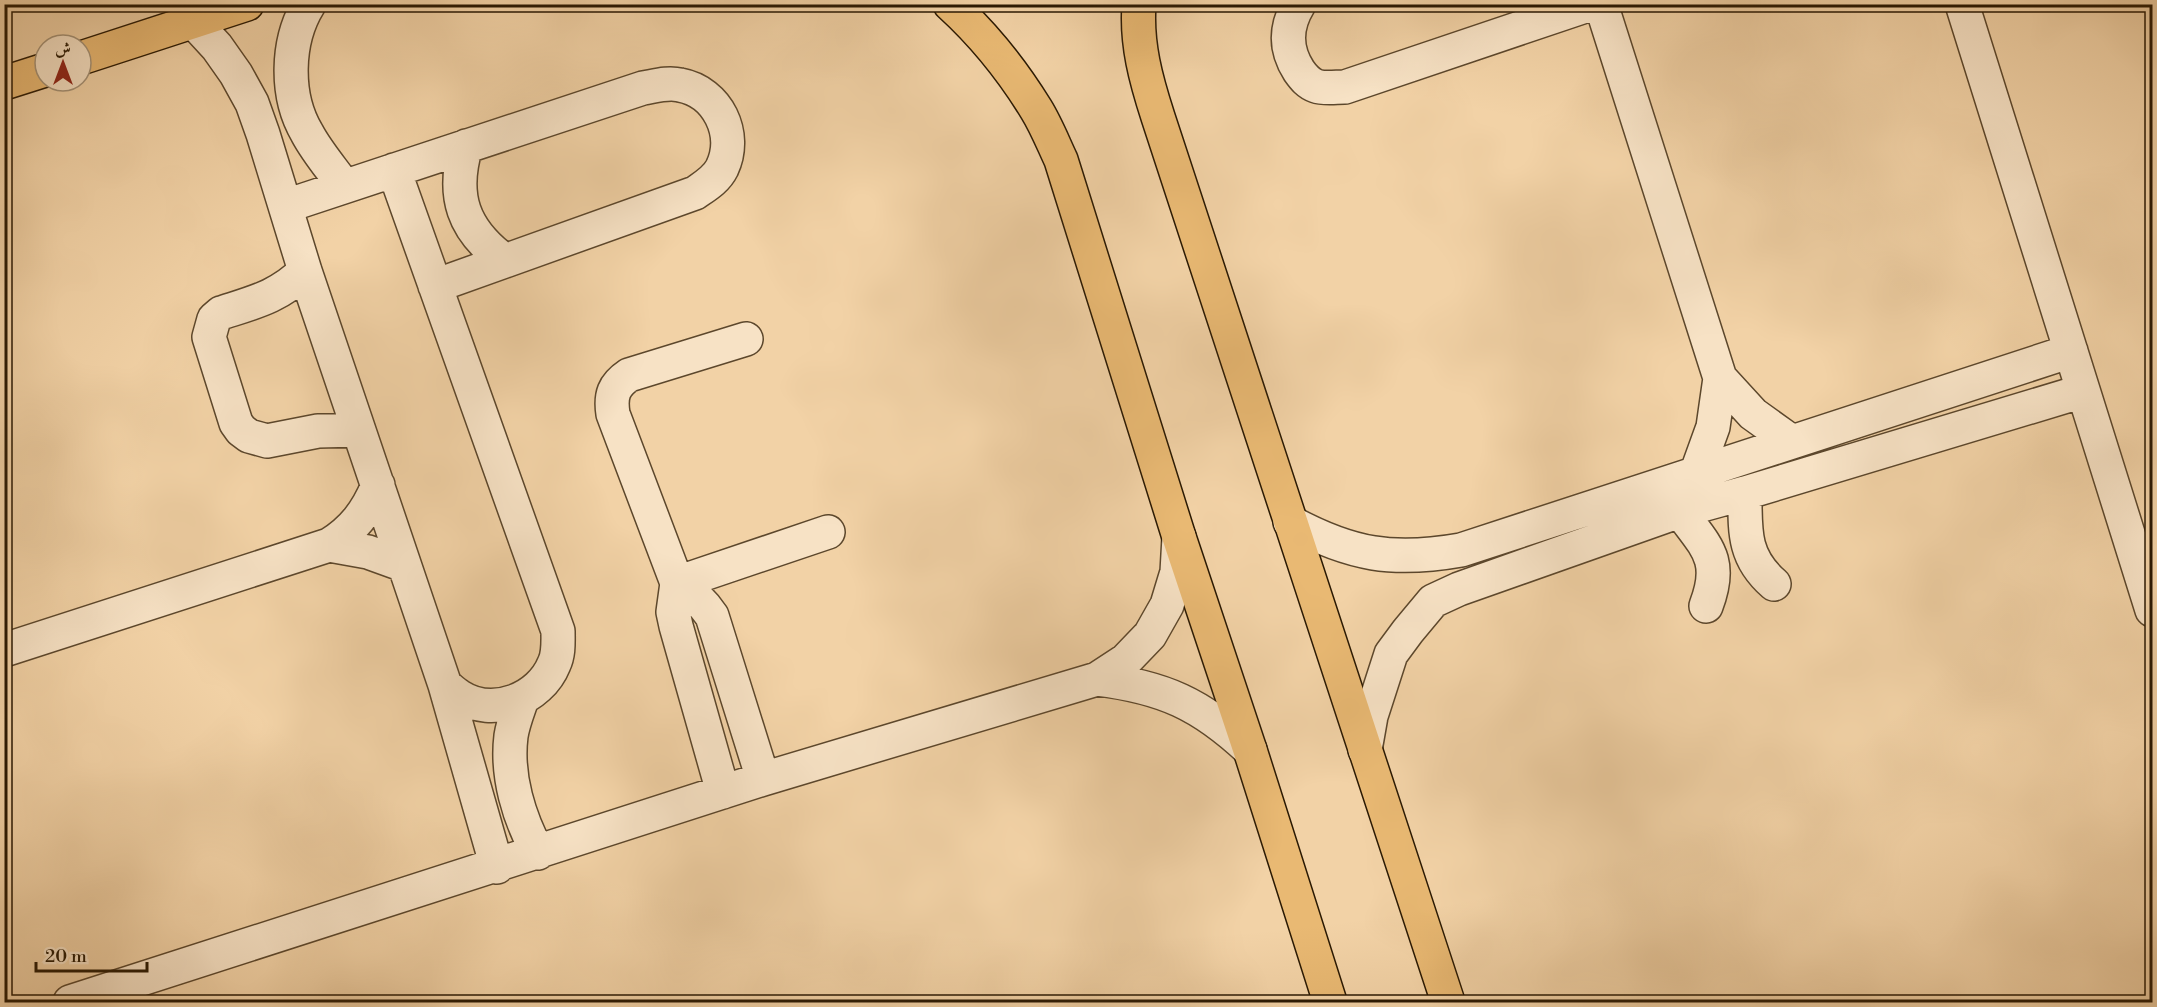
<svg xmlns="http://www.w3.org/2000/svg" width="2157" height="1007" font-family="'Libre Bodoni',Amiri,serif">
  <rect width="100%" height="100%" fill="#f2d2a6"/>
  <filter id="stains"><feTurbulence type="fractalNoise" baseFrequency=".00333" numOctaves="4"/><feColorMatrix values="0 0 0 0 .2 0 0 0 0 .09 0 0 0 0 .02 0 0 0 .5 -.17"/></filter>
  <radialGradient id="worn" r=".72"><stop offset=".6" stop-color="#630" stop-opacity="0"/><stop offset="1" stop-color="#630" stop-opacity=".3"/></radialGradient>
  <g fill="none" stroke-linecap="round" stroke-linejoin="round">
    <defs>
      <path id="minor" d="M309 4C286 41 285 96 307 133 317 152 332 169 344 186
        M1299 4C1285 27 1285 49 1299 71 1304 78 1308 83 1316 86 1324 89 1336 87 1345 87L1591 4
        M1601 4 1720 378 1753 414 1792 442
        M1962 4 2152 610
        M194 22 217 47 236 74 252 103 263 134 305 271 445 685 497 867
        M466 146C451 196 463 230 505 261
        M394 170 558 631C558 642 559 654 554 664 540 699 493 718 459 696 454 693 449 688 445 685
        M286 206 643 88C655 86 668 82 680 85 718 92 738 134 722 168 716 180 705 186 695 193L435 286
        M305 271C278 297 255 302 221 313L214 319 209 337 236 423 241 430 249 436 267 441 318 431 358 430
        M1696 474 1713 427 1720 378
        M1745 493C1745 531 1743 557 1774 584
        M1680 511C1706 547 1724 559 1706 606
        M1290 522C1351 555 1393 562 1461 550L2071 351
        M329 545 368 552 404 565
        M677 583C692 592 702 601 712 616L763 779
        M677 583 828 532
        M4 650 329 545C353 530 367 512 378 485
        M1097 679C1163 687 1201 704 1250 750
        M522 699C518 711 513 723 511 736 506 776 519 818 538 853
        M1365 750 1371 716 1391 654 1408 631 1433 601 1459 589 1680 511 1745 493 2083 391
        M723 792 676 626 673 612 677 583 613 414C610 395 614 385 629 375L746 339
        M70 1002 763 779 1097 679 1126 660 1150 635 1167 605 1177 572 1179 537"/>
      <path id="major" d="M950 4C984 35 1012 70 1036 109 1046 125 1053 143 1061 160L1179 537 1250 750 1330 1002
        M1139 4C1136 44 1146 80 1158 117L1448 1002
        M81 58 247 4
        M4 83 45 70"/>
    </defs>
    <use href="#minor" stroke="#5c472c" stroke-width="36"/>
    <use href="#major" stroke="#2a1903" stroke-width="36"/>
    <use href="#minor" stroke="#f7e2c5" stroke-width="33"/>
    <use href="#major" stroke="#e9b973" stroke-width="33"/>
  </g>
  <rect width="2157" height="1007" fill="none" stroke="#f2d2a6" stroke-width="24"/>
  <rect x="6" y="6" width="2145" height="995" fill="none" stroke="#2a1903" stroke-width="3"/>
  <rect x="12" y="12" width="2133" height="983" fill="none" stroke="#2a1903" stroke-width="1.5"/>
  <g transform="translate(63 63)"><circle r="28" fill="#f7e2c5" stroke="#a59277" stroke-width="1.5"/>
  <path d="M0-4.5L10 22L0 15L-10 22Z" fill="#8f2418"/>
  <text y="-9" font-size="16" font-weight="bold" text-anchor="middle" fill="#2a1903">ش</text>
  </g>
  <path d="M36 962v9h111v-9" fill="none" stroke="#2a1903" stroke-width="3"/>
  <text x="45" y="962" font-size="18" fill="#2a1903" stroke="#f7e2c5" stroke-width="4.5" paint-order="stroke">20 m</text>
  <rect width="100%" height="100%" filter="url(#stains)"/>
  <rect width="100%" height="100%" fill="url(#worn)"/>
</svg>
